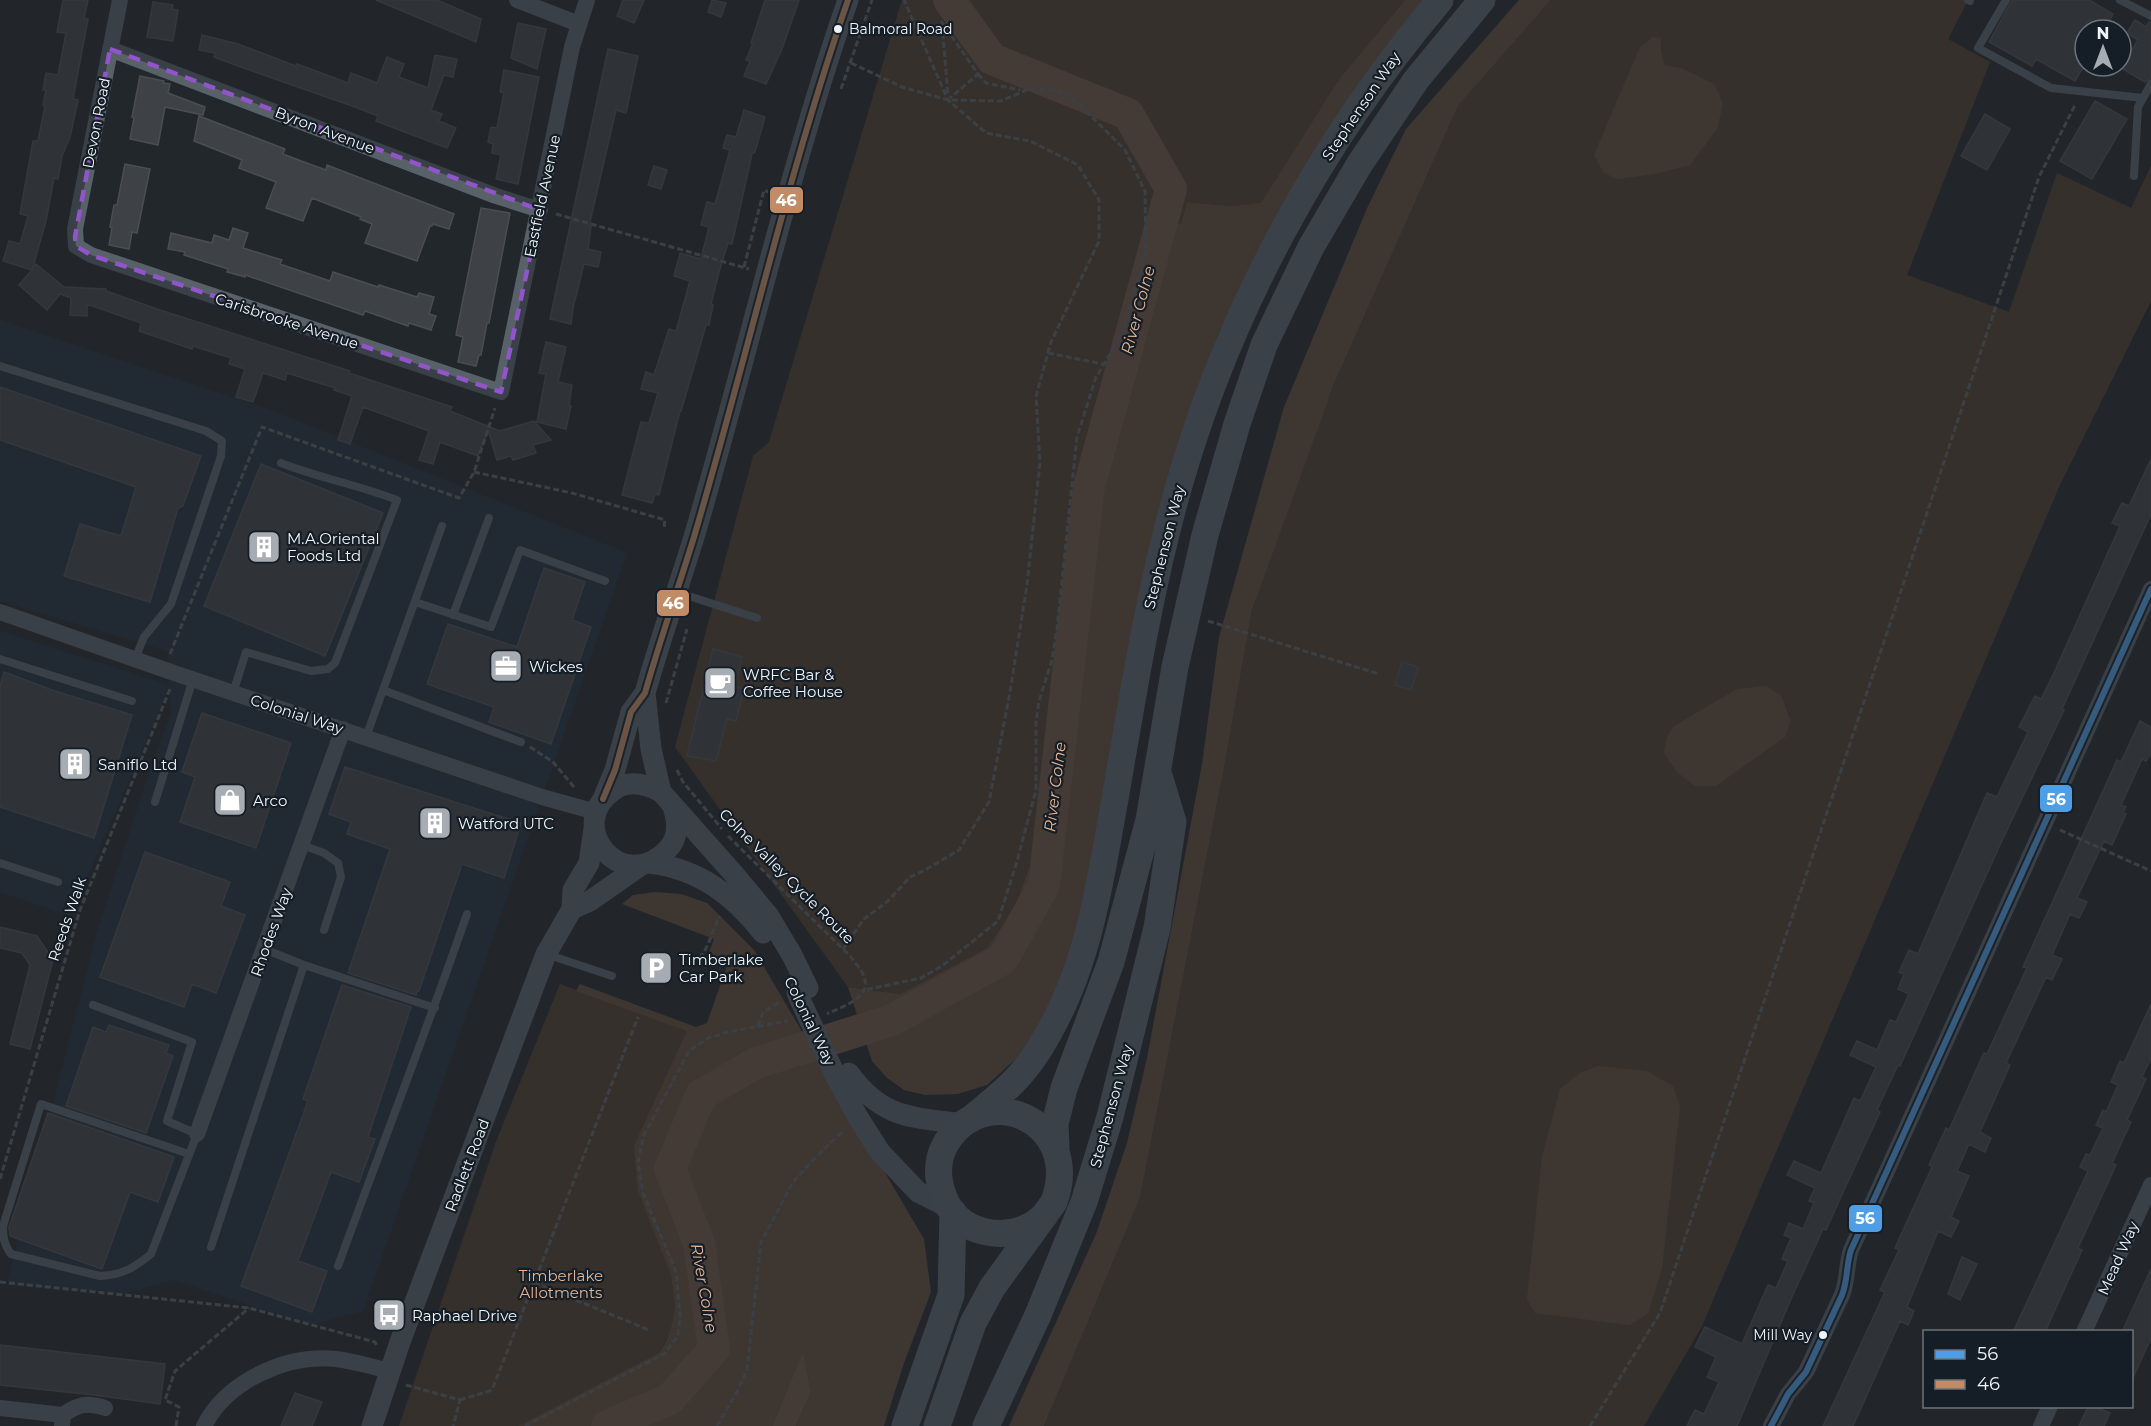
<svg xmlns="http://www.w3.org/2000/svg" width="2151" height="1426" font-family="Montserrat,sans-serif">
  <rect width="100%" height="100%" fill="#22272c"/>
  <path fill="#202e3a" d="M0 320 262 407 627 553 363 1311 311 1325 174 1280 122 1294 7 1285 96 935 149 773 171 714 169 688 70 916 0 892V631L169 685 168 651 0 601Z"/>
  <path fill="#4f3d2f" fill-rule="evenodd" d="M902 0H1405L1339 79 1261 204 1230 206 1187 202 1181 223 1171 225 1149 295 1047 778 1036 849 1014 908 987 948 900 994 848 987 675 747 753 456 769 442Z
    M1551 0H1968L1948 39 1990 62 1907 275 2009 312 2057 173 2131 208 2151 166V301L2059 487 1702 1326 1644 1426H1044L1140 1198 1225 763 1252 610 1299 477 1334 384 1458 106ZM1661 38V50L1665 65 1681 68 1594 155ZM1765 686 1781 695 1791 719Z
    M560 984 688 1031 659 1242 671 1275 675 1307 673 1325 660 1352 518 1426H399L497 1139Z"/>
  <path fill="#5f4939" d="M1405 0H1432L1264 244 1218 335 1177 453 1093 884 1048 1014 1020 1055 987 1085 958 1094 925 1095 904 1090 886 1077 872 1061 848 987 900 994 987 948 1014 908 1036 849 1047 778 1082 499 1117 367 1149 295 1172 225 1181 223 1187 202 1230 206 1261 203 1339 79Z
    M1519 0H1551L1458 106 1334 384 1252 610 1225 763 1140 1198 1044 1426H1009L1096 1234 1127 1143 1147 1058 1202 764 1219 637 1284 407 1368 206 1406 129Z
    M1653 37 1661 38V50L1665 65 1681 68 1715 85 1723 104 1717 129 1690 165 1655 174 1617 179 1603 172 1594 155 1640 47Z
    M1766 686 1781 695 1791 720 1785 737 1716 786H1695L1677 772 1664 753 1667 737 1674 726 1737 689Z
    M655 892 681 894 707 903 754 950 924 1239 931 1292 904 1363 884 1426H796L811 1392 803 1353 772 1426H518L660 1352 666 1341 672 1325 675 1307 671 1275 638 1191 634 1146 687 1031 576 991 580 984 696 1027 707 1023 728 963 708 955 714 939 622 904 633 895Z
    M1598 1066 1647 1071 1673 1086 1680 1106 1662 1268 1648 1314 1629 1325 1535 1313 1527 1299 1542 1157 1560 1089 1580 1073Z"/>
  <path fill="#6d5444" d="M803 1352 811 1392 796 1426H772Z"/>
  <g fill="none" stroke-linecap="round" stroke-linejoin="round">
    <path stroke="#6d5444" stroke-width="32" d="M607 1426 670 1399 714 1349 699 1243 670 1169 701 1095 756 1063 892 1020 1003 959 1044 885 1089 487 1171 189 1128 114 992 59 949 0"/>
  </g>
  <path fill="#3e4246" stroke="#4a4e52" stroke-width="1.5" d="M63 0H88L84 18 88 19 73 99 78 100 70 137 62 156 58 179 54 178 46 221 32 270 36 264 64 287 106 289V291L160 310 350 371 349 373 452 407 450 411 500 431 534 421 551 440 533 445 536 453 513 460 511 456 497 460 488 430 478 456 440 442 433 464 419 460 429 431 363 407 350 444 338 440 352 396 334 390 335 388 287 373 285 380 263 373 253 402 236 397 245 369 229 364 231 358 193 346 192 349 139 331 141 323 87 304V316L70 315 71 298 60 294 47 310 19 285 32 270 3 261 9 241 20 244 28 216 20 214 33 141H38L45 106 43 105 46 90H43L46 73 58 75 66 33 57 32Z
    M376 0H437L481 19 476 42Z
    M623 0H644L634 23 617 16Z
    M712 0 726 3 721 17 708 12Z
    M765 0H799L782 49 766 84 744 76 750 61 746 60 753 43H751Z
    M2012 0H2089L2113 14 2104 30H2085V64L2075 81 2036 59 2032 66 1989 42Z
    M153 2 173 5 172 9 178 10 173 41 147 37Z
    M2135 20 2146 27 2149 22H2151V78L2145 82 2121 68 2138 40 2127 33Z
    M518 23 546 29 537 69 511 58Z
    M202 35 238 44 296 66 297 64 348 83 351 73 377 83 387 57 404 64 399 77 428 88 435 55 457 59 453 77 444 75 431 110 442 114 439 121 456 128 447 148 376 121 378 116 355 107 238 66 214 57 215 53 199 50Z
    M608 49 638 56 626 113 616 110 589 226 591 227 588 249 601 252 598 267 584 264 573 308 571 324 550 319Z
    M504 70 539 77 518 184 496 179 501 155 492 153 493 144 488 142 491 127 497 128 504 93 500 92Z
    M140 76 164 81 163 83 170 84 168 93 205 107 203 115 165 107 158 145 130 139 134 118 132 117Z
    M2095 101 2127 119 2092 179 2060 161Z
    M744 110 765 117 755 152 752 154 732 244 728 243 719 272 711 304 713 305 709 325H706L684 401 681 411H680L659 495 655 494 652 503 622 495 641 422 649 423 658 393 641 389 646 372 654 375 669 329 676 331 690 281 674 276 680 253 701 259 709 227 701 225 707 202 715 204 730 150 723 148 727 135 736 137Z
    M1985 114 2010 129 1987 170 1961 156Z
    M199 116 285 149 283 154 304 162 326 170 327 165 454 214 449 229 433 224 432 226H430L417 261 365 243 372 224 360 219 361 217 312 198 303 221 266 208 276 182 239 168 242 160 194 141Z
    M125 164 150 169 137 233 132 232 129 249 109 245 112 228 110 227 114 205H117Z
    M654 166 667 170 661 189 648 185Z
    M481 208 510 213 489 323H487L481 355H479L476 366 458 362 463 337 456 335Z
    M233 228 248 233 243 248 282 260 280 264 330 281 333 272 378 287 379 285 417 297 419 293 434 297 429 314 436 316 431 330 409 323 408 326 365 311 363 315 245 275V277L227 272 228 269 184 255 185 252 168 249 171 233 212 243 214 235 229 240Z
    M546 342 566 347 558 382 572 385 569 406H571L566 429 537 422 546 374 539 373Z
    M0 387 201 456 183 506 178 508 150 602 64 576 80 524 121 536 136 487 0 440Z
    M2151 459V514L2062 709 2064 710 1999 847 1900 1066 1898 1065 1877 1110 1880 1112 1839 1201 1826 1230 1823 1229 1791 1299 1737 1426H1687L1695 1410 1704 1414 1719 1382 1707 1377 1716 1357 1695 1347 1705 1327 1742 1344 1768 1285 1776 1288 1788 1261 1782 1259 1791 1238 1784 1235 1789 1223 1803 1229 1814 1203 1809 1201 1815 1188 1787 1175 1794 1161 1821 1173 1854 1098 1860 1101 1876 1067 1850 1055 1857 1041 1877 1050 1890 1020 1896 1022 1909 994 1898 989 1904 974 1899 972 1909 950 1918 954 1987 793 1997 797 2028 732 2019 727 2035 696 2041 699 2053 675 2120 526 2112 523 2122 503 2129 506Z
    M261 464 383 513 325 656 204 606Z
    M544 568 585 582 572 620 591 627 551 744 489 722 494 707 427 684 448 624 517 647Z
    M713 649 742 657 735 686 744 689 736 721 727 719 716 761 687 756Z
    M1402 662 1418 667 1411 690 1395 685Z
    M4 672 55 691 132 715 94 838 0 807V686Z
    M202 713 291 743 256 848 180 822 195 777 182 772Z
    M2140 721 2151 727V752L2146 761 2142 759 2121 805 2126 807 2123 813 2126 814 2112 845 2104 841 2077 898 2087 902 2079 918 2070 914 2052 955 2062 959 2052 980 2046 977 2006 1063 2010 1065 1980 1132 1991 1138 1985 1152 1969 1144 1957 1171 1969 1176 1951 1217 1959 1221 1951 1237 1938 1231 1907 1307 1914 1311 1908 1325 1900 1321 1853 1426H1823L1885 1292 1880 1290 1899 1250 1895 1248 1932 1167 1929 1165 1946 1128 1949 1130 1984 1053 1987 1054 2027 968 2023 967 2117 760 2121 762Z
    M345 767 521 823 504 878 462 864 419 991 417 990 416 995 348 973 390 849 347 834 351 822 329 814Z
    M145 852 230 882 221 906 245 915 216 993 192 984 184 1007 100 977Z
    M0 927 37 936 53 960 30 1049 10 1044 30 965 22 953 0 948Z
    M342 985 411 1007 368 1137 375 1139 359 1182 331 1172 298 1261 327 1271 312 1312 241 1286 308 1101 303 1099Z
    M2151 1004V1058L2142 1077 2146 1079 2127 1120 2131 1122 2112 1163 2116 1165 2078 1248 2082 1250 2045 1332H2013L2088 1171 2080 1167 2086 1154 2090 1155 2103 1128 2096 1125 2103 1110 2106 1112 2118 1085 2111 1082 2120 1061 2124 1063Z
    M109 1025 169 1045 166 1053 173 1056 146 1133 66 1106 93 1027 106 1032Z
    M48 1113 174 1157 158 1202 130 1192 102 1269 10 1236 9 1227Z
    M1962 1257 1977 1264 1960 1300 1948 1294Z
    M2151 1269V1338L2132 1380V1332H2122Z
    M0 1345 165 1364 160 1404 94 1395 0 1385Z
    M295 1393 322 1402 312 1426H281Z
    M2088 1407H2095L2110 1413 2104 1426H2079Z"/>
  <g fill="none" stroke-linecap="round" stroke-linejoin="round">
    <path stroke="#596065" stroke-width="3" stroke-dasharray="6 3" stroke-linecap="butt" d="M941 21 978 74 950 98
      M942 24 948 95
      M851 63 902 87 948 100 1001 101 1031 88 1063 92 1080 105 1125 150 1145 191 1146 252 1122 335 1096 377 1077 437 1057 629 1052 660 1039 701 1036 723V790L1016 865 998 921 942 966 921 978 864 990
      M978 74 986 83 1020 90
      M841 89 872 0
      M556 214 749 269
      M744 267 764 190 769 192
      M1048 353 1103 364
      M474 472 572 493 665 520 664 528
      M1208 621 1379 674
      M170 654 262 427 459 498 474 472 495 408
      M666 703 687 629
      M530 747 553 762 574 787
      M677 770 683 782 722 829
      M2060 830 2151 871
      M728 836 851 957C855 963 862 970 864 977 872 998 841 1007 827 1014
      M843 949 864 919 888 901 910 877 925 870 959 850 989 802 1010 692 1027 585 1040 462 1036 396 1051 342 1099 241V200L1078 165 1030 141 986 133 948 100 904 0
      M699 958C710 947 712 929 720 916
      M758 1026 763 1012 781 1001
      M0 1179 80 910 170 689
      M0 1282 249 1308 375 1342 377 1346
      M534 1283 649 1330
      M406 1385 460 1400 453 1426
      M460 1400 492 1390 638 1017
      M176 1426 179 1407 165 1400 175 1371 249 1308
      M525 1426 664 1354 678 1336 680 1315 676 1272 643 1193 638 1163 643 1137 689 1051 708 1038 728 1032 788 1021
      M717 1426 738 1390 747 1370 761 1242 793 1182 813 1160 842 1132V1129
      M1590 1426 1660 1313 2039 177 2076 103"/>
    <path stroke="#586068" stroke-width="8" d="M1968 0 1970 1
      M2006 0 1978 48 2051 88 2143 98
      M2120 0 2151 16
      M2134 176 2138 107 2151 84
      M0 366 206 431 222 441 221 456 171 604 144 637 135 659
      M676 592 757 618
      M415 602 491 627 520 550 605 581
      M453 615 489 518
      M0 659 132 701
      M383 690 521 742
      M233 693 246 652 311 671 328 669 335 663 397 500C359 485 319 478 281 463
      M366 737 442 526
      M155 802 193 679
      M302 845 324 853 338 863 341 877 324 930
      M0 863 58 882
      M546 954 612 976
      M304 965 435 1008
      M93 1005 192 1042 167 1121 197 1134 151 1254C134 1268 122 1275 100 1276L11 1254C4 1245 3 1237 3 1226L41 1104 189 1154
      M211 1247 304 965 264 949
      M338 1266C381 1148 426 1032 467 914"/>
    <path stroke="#586068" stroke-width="16" d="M120 0 75 229 76 246 91 255 501 392 572 47 587 0
      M517 0 579 24
      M110 49 496 196 540 210
      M0 612 177 674 542 797 596 812
      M197 1134 343 729
      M2084 1332 2151 1185
      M0 1408 63 1415
      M62 1425 63 1415C78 1404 87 1402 105 1408
      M204 1426C227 1381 286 1354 336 1359 354 1361 372 1367 390 1371
      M1771 1426 1788 1394 1806 1372 1842 1295C1848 1280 1846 1265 1851 1250L2151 589
      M2041 1426 2050 1406"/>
    <path stroke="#586068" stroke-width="21" d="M645 693 651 749 661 792
      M603 799 615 770 631 712 645 693C660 640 678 589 694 537 747 358 787 176 848 0
      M673 807C678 822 679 839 667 850 621 897 563 824 614 790 629 779 646 784 661 792L733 873 768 915 792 955 808 988
      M650 863C699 869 733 895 763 933
      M572 909 590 901 640 866
      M849 1073C882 1119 912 1117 963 1124
      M837 1079 859 1119 880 1152 918 1192 948 1207
      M372 1426 400 1342 546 954 572 909 573 890 589 863 594 829"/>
    <path stroke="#57626a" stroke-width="27" d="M971 1119C987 1105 1004 1093 1018 1077 1035 1059 1050 1032 1061 1009 1092 944 1102 870 1115 799 1133 695 1149 591 1178 489 1229 310 1320 142 1440 0
      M1056 1147 1055 1124 1064 1088 1111 962 1149 820 1175 667 1205 535 1237 424 1264 345 1311 247 1359 165 1416 80 1482 0
      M905 1426 951 1295 953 1212
      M937 1426 973 1323 992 1288 1054 1202C1084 1119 981 1077 944 1147 935 1165 938 1187 947 1204 963 1233 1002 1241 1030 1226 1035 1224 1040 1219 1045 1215
      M986 1426 1038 1315 1084 1202 1110 1117 1157 928 1173 822 1159 776"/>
    <path stroke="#586068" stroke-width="21" d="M797 993 837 1079"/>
    <defs>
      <path id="bus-1" d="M1771 1426 1788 1394 1806 1372 1842 1295C1848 1280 1846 1265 1851 1250L2151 589"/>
      <path id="bus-2" d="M603 799 615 770 631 712 645 693C660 640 678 589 694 537 747 358 787 176 848 0"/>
    </defs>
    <use href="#bus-1" stroke="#151e26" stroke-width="10"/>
    <use href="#bus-2" stroke="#151e26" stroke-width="10"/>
    <use href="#bus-1" stroke="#4d9ee5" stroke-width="6"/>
    <use href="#bus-2" stroke="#c18c65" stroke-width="6"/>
  </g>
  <path d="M0 0H2151V1426H0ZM110 49 540 210 501 392 91 255 76 246 75 237Z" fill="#22272c" fill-opacity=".55" fill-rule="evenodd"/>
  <path fill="none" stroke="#9254cb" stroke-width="4.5" stroke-dasharray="12 8" stroke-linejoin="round" d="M110 49 540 210 501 392 91 255 76 246 75 237Z"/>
  <defs>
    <symbol id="building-square" viewBox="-11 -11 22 22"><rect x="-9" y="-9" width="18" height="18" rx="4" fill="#a6acb1" stroke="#151e26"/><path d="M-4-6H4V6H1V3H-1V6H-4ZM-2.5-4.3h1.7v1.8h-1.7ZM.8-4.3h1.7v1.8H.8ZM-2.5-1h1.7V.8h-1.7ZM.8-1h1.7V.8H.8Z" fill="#fff"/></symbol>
    <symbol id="office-square" viewBox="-11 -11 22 22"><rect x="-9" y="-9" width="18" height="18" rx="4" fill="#a6acb1" stroke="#151e26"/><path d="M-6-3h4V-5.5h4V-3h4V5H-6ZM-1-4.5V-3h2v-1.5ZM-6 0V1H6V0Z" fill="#fff"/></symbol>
    <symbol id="cafe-square" viewBox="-11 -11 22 22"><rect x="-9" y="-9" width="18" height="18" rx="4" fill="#a6acb1" stroke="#151e26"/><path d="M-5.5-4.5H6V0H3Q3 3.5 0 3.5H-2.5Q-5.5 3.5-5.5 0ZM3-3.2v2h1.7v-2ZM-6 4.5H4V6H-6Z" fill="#fff"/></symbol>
    <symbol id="shop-square" viewBox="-11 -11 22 22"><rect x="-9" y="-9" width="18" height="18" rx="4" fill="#a6acb1" stroke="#151e26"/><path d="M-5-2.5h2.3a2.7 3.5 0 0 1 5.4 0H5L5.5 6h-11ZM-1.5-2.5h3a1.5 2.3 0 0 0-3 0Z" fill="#fff"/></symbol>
    <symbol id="parking-square" viewBox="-11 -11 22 22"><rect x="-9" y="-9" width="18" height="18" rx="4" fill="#a6acb1" stroke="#151e26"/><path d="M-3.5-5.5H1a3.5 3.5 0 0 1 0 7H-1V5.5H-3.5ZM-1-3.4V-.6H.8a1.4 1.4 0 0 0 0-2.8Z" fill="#fff"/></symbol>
    <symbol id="bus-square" viewBox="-11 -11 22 22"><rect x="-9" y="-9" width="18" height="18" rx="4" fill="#a6acb1" stroke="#151e26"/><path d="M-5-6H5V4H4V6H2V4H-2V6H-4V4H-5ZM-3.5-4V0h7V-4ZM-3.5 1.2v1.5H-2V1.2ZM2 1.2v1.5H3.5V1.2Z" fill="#fff"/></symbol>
  </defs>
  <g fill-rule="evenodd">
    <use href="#building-square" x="245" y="528" width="38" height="38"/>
    <use href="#office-square" x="487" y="647" width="38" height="38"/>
    <use href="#cafe-square" x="701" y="664" width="38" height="38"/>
    <use href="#building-square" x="56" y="745" width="38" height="38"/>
    <use href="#shop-square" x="211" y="781" width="38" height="38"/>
    <use href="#building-square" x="416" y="804" width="38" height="38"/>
    <use href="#parking-square" x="637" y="949" width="38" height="38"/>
    <use href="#bus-square" x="370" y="1296" width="38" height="38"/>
  </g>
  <g fill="#edf4f9" stroke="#151e26" stroke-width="2">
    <circle cx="838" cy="29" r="5"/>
    <circle cx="1823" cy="1335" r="5"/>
  </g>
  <g text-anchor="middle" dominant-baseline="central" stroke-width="4.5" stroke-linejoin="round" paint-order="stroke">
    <g font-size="14" fill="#edf4f9" stroke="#151e26" text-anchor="start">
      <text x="849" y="29">Balmoral Road</text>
      <text x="1812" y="1335" text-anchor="end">Mill Way</text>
    </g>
    <g font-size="15" fill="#edf4f9" stroke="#151e26">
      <text transform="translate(1361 106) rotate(-56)">Stephenson Way</text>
      <text transform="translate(96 123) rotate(-79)">Devon Road</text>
      <text transform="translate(325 130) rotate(21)">Byron Avenue</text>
      <text transform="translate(542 196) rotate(-78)">Eastfield Avenue</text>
      <text transform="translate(287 321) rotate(18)">Carisbrooke Avenue</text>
      <text transform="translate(1164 547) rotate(-76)">Stephenson Way</text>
      <text transform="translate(297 714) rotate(18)">Colonial Way</text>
      <text transform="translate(787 876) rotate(45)">Colne Valley Cycle Route</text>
      <text transform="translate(67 919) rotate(-71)">Reeds Walk</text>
      <text transform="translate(271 932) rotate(-70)">Rhodes Way</text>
      <text transform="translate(810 1021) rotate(64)">Colonial Way</text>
      <text transform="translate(1111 1106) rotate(-75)">Stephenson Way</text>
      <text transform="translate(467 1165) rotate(-69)">Radlett Road</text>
      <text transform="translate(2118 1258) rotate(-66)">Mead Way</text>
    </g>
    <g font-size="15" fill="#edf4f9" stroke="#151e26" text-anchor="start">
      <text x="287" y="538">M.A.Oriental<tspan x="287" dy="17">Foods Ltd</tspan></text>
      <text x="529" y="666">Wickes</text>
      <text x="743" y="674">WRFC Bar &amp;<tspan x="743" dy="17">Coffee House</tspan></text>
      <text x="98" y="764">Saniflo Ltd</text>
      <text x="253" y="800">Arco</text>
      <text x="458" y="823">Watford UTC</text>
      <text x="679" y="959">Timberlake<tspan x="679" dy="17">Car Park</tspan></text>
      <text x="412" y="1315">Raphael Drive</text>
    </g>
    <g font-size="15" fill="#e5b38f" stroke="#151e26">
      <text x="561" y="1275">Timberlake<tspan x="561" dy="17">Allotments</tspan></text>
    </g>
    <g font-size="16" font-style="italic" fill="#e6b491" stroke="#151e26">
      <text transform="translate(1138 310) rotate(-75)">River Colne</text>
      <text transform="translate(1055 787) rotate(-83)">River Colne</text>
      <text transform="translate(704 1288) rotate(80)">River Colne</text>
    </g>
  </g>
  <g stroke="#151e26" stroke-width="2">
    <rect x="769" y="186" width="35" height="28" rx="6" fill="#c18c65"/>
    <rect x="656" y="589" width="34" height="28" rx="6" fill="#c18c65"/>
    <rect x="2039" y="784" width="34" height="29" rx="6" fill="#4d9ee5"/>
    <rect x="1848" y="1204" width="35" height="29" rx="6" fill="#4d9ee5"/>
  </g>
  <g font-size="16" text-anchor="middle" font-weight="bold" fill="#fff">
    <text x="786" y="206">46</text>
    <text x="673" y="609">46</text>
    <text x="2056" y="805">56</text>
    <text x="1865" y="1224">56</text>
  </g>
  <rect x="1923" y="1330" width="210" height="78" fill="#151e26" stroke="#6b747a" stroke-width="1.5"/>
  <rect x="1935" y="1350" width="30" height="9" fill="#4d9ee5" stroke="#6b747a" stroke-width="1.5"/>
  <text x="1977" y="1360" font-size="18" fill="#edf4f9">56</text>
  <rect x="1935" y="1380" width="30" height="9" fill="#c18c65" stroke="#6b747a" stroke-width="1.5"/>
  <text x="1977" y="1390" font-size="18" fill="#edf4f9">46</text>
  <g transform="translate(2103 48)"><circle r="28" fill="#151e26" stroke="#6b747a" stroke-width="1.5"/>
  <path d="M0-4.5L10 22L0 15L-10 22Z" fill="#a6acb1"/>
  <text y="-9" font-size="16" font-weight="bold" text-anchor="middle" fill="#edf4f9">N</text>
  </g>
</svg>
